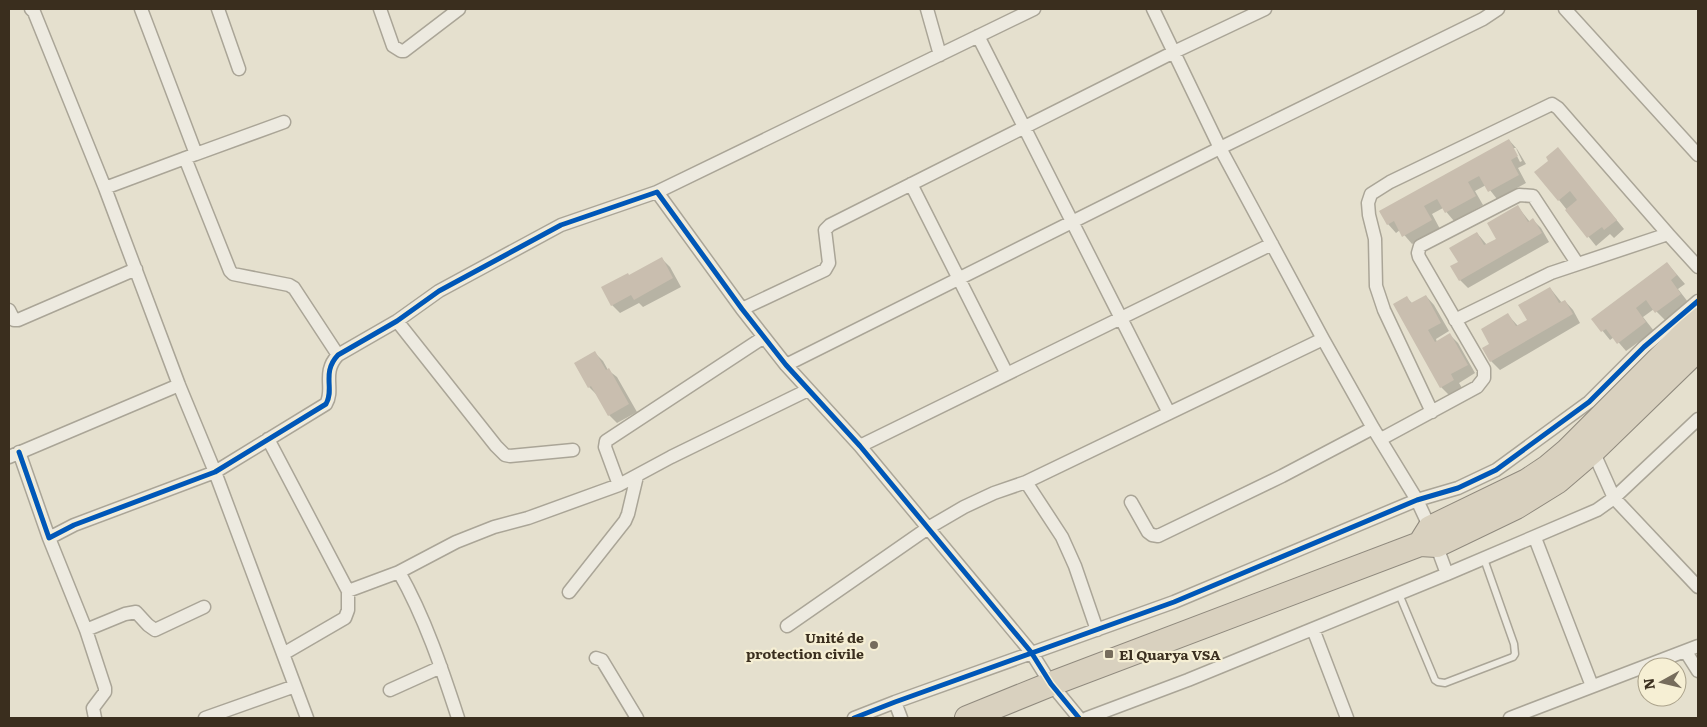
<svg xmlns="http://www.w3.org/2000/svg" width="1707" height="727" font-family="Literata,serif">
  <rect width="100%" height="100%" fill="#e5e0ce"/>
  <path fill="#0003" fill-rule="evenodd" d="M1509 140 1517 149 1526 164 1518 168 1526 183 1497 199 1486 185 1475 191 1483 205 1454 221 1443 208 1432 214 1440 229 1412 244 1400 230 1396 233 1388 224 1381 211ZM1513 148H1516L1522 161 1520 162Z
    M1558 149 1624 229 1614 238 1610 234 1596 246 1559 200 1550 161Z
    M1518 207 1530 222 1533 220 1541 228 1549 242 1468 288 1460 280 1459 263 1477 233 1487 245 1497 239Z
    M662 259 670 267 681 287 643 307 639 303 620 313 612 305 629 276Z
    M1667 263 1685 284 1678 289 1688 302 1665 320 1654 309 1643 317 1654 331 1626 351 1614 337 1610 340 1593 319Z
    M1550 288 1562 303 1565 301 1573 310 1580 323 1500 370 1491 361 1484 348 1491 344 1508 315 1518 326 1529 320Z
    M1426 296 1434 305 1449 331 1436 339 1437 342 1450 335 1458 343 1475 373 1459 383 1462 388 1449 395 1441 387 1407 298 1413 304Z
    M595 353 603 361 608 370 617 377 637 412 617 423 609 415 597 395 589 387Z"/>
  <path fill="#c9beaf" d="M1509 139 1518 156 1511 160 1519 175 1488 192 1479 176 1468 182 1476 196 1445 213 1437 199 1424 206 1432 220 1402 237 1394 221 1387 225 1379 211Z
    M1558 147 1617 220 1604 230 1602 227 1587 238 1565 210 1577 200 1570 191 1558 201 1534 172 1548 161 1546 157Z
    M1518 205 1528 222 1533 218 1542 233 1459 281 1450 266 1458 262 1449 248 1477 232 1484 245 1496 239 1487 223Z
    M662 257 673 278 634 300 631 295 611 306 601 287 628 273 629 275Z
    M1667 262 1677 275 1671 280 1681 294 1655 313 1646 300 1636 308 1646 322 1617 344 1606 329 1601 332 1591 319Z
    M1550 287 1559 303 1565 300 1573 314 1490 362 1482 348 1489 344 1481 329 1508 313 1516 326 1527 320 1518 305Z
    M1426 295 1441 323 1428 330 1435 342 1450 333 1468 365 1451 374 1454 380 1440 388 1393 304 1407 296 1411 303Z
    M595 351 606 370 609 368 629 404 608 416 591 386 588 388 574 363Z"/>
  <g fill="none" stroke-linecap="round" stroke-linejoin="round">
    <defs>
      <path id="lane" d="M1399 594 1435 680 1438 682 1445 683 1513 657 1515 654 1514 644 1484 559"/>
      <path id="street" d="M31 9 34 12 105 188 179 385 215 472 307 718
        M218 9 239 69
        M380 9 393 46 401 51H404L459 9
        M927 9 940 55
        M1153 9 1220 148 1323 339 1373 428 1417 500 1430 528 1447 574 1597 510 1614 498 1698 419
        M1565 9 1698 155
        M978 36 1169 413
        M196 154 284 122
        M185 158 230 271 233 274 289 285 294 288 338 355
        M911 184 1007 374
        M105 188 196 154 141 9
        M657 192 1034 9
        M742 309 825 270 829 263 825 230 830 225 1174 52 1265 9
        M9 310 14 320H18L136 269
        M1455 320 1551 273 1668 234 1698 267
        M397 321 496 446 505 455 510 456 573 450
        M786 365 1220 148 1483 19 1498 9
        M1432 412 1384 310 1376 286 1375 239 1369 215 1368 203 1371 194 1390 182 1552 104 1558 108 1668 234
        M268 439 348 591V610L345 618 283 654
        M1381 439 1477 387 1484 378V369L1419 257 1418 253 1420 246 1519 195 1533 196 1577 263
        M860 446 1272 244
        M1593 451 1614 498 1698 587
        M19 452 49 538 74 525 215 472 326 404C335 389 321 373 338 355L397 321 439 291 561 225 657 192 742 309 786 365 860 446 928 528 1031 652 1051 684 1079 718
        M9 457 179 385
        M619 485 605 447 606 441 764 337
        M1131 502 1148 532 1152 535 1158 536 1282 476 1373 428
        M49 538 86 630 105 688V692L93 708 95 718
        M1535 538 1592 686
        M399 572 456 542 494 527 528 518 619 485 671 457 808 390
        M348 591 399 572C425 618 442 669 458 718
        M569 592 625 521 628 514 637 476
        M787 626 928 528 964 507 994 493 1026 482
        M1313 629 1347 718
        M86 630 125 614 136 612 148 625 155 630 204 607
        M1097 630 1075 566 1062 537 1026 482 1323 339
        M1686 652 1698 671
        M596 658 602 660 637 718
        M390 690 441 667
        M895 702 901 718
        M205 718 295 686
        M854 718 895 702 1174 602 1417 500 1458 488 1496 470 1589 402 1644 347 1698 301
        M1087 718 1188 680 1447 574
        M1510 718 1698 646"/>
      <path id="highway" d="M1420 544 1430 528 1527 481 1548 467 1567 451 1698 320
        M967 718 1051 684 1420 544 1437 545 1516 507 1558 481 1593 451 1698 349"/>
    </defs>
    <use href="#lane" stroke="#aaa597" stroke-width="9"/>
    <use href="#street" stroke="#aaa597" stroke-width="15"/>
    <use href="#highway" stroke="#908a7e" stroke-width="26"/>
    <use href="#lane" stroke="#edeae0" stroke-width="6"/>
    <use href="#street" stroke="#edeae0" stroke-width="12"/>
    <use href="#highway" stroke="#d9d1bf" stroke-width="24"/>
    <defs>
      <path id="cycleway" d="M19 452 49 538 74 525 215 472 326 404C335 389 321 373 338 355L397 321 439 291 561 225 657 192 742 309 786 365 860 446 928 528 1031 652 1051 684 1079 718
        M854 718 895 702 1174 602 1417 500 1458 488 1496 470 1589 402 1644 347 1698 301"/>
    </defs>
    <use href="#cycleway" stroke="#f6efd4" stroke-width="8"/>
    <use href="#cycleway" stroke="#0057b8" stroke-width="5"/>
  </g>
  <g fill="#766c5c" stroke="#f6efd4" stroke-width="2">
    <circle cx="874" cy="645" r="5"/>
    <rect x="1104" y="649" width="10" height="10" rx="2.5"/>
  </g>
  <g text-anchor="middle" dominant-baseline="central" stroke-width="4.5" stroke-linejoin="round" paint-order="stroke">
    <g font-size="14" font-weight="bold" fill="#3a2e1e" stroke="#f6efd4" text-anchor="end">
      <text x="864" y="637">Unité de<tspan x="864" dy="16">protection civile</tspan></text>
      <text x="1119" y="654" text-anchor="start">El Quarya VSA</text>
    </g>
  </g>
  <rect width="1707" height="727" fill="none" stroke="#3a2e1e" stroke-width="20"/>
  <g transform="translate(1662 682) rotate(262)"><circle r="24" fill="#f6efd4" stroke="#aba28b"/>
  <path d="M0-4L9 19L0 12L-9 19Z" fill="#766c5c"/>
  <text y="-8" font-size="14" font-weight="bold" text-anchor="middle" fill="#3a2e1e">N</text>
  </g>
</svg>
